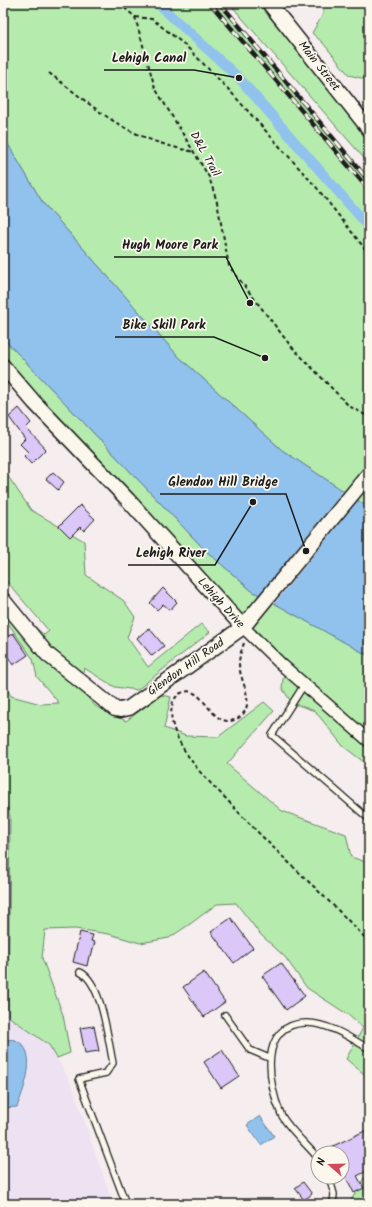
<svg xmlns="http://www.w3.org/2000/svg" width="372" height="1207" font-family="Kalam,sans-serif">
  <rect width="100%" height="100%" fill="#f5edee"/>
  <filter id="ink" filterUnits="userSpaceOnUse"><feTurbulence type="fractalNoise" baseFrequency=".025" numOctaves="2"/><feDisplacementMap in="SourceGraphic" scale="8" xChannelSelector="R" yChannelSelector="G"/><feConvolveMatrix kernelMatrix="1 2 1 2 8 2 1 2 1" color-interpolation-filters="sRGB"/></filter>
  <g filter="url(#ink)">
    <path fill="#ede2f1" d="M3 794 10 815 8 1016 49 1045 57 1058 72 1086 113 1204H3Z"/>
    <path fill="#b5ecae" stroke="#688465" d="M3 3H220L369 181V508L282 450 178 356 43 203 3 136Z
      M229 3H258L369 137V164Z
      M323 3H369V80L349 75 323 43 312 33 323 14Z
      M3 338 205 550 252 591 369 656V766L343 746 315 711 292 703 282 688 283 679 290 673 3 366Z
      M3 469 31 510 84 541 86 575 124 601 135 617 127 637 148 667 201 624 210 632 137 690 115 687 84 668 80 689 95 706 126 721 161 695 171 697 164 728 186 736 218 737 264 702 274 711 227 764 282 811 346 834 351 857 369 863V1078L346 1059 363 1028 347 1014 307 988 285 957 260 934 236 903 217 904 190 924 169 938 140 943 109 934 75 929 45 930 42 958 63 1015 70 1053 57 1058 49 1045 8 1016 10 816 3 794V682L11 696 41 704 59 703 37 677 33 659 3 616V589L32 624 44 635 49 631 3 577Z
      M369 1177V1204H349L364 1178Z"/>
    <path fill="#91c2ed" stroke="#628099" d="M3 136 43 203 178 356 282 450 369 508V656L252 591 205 550 3 338Z
      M3 1040C6 1040 12 1039 15 1040 40 1050 24 1089 17 1107L3 1108Z
      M260 1116 274 1136 261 1145 247 1125Z"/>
    <path fill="#f5edee" d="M345 489 359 499 273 605 258 596Z"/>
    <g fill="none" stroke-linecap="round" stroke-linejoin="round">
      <path stroke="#91c2ed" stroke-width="10" d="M157 3 239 78 369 227"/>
    </g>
    <path fill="#dbc7f8" stroke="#1c1c1c" d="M19 408 31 423 26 428 46 449 31 464 24 456 28 452 20 444 25 439 9 417Z
      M53 472 64 482 58 490 46 479Z
      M80 505 95 519 84 531 80 527 70 537 59 526Z
      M163 588 177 602 170 610 163 604 157 610 150 603Z
      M149 628 164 646 152 656 137 638Z
      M13 633 28 655 13 665 3 649V640Z
      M231 918 253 948 234 963 211 932Z
      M80 932 93 935 91 941 95 942 91 956H89L87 966 73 962Z
      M281 963 305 996 286 1010 262 976Z
      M204 972 225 1002 204 1017 183 987Z
      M94 1026 99 1051 85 1053 80 1028Z
      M222 1050 239 1076 221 1088 204 1062Z
      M369 1129V1170L357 1176 364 1188 354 1193 342 1169V1153H334L331 1147Z
      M303 1182 312 1194 304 1200 295 1188Z"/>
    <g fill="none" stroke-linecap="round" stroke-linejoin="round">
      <defs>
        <path id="service" d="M304 685 272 735 369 819
          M80 972C102 982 108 1040 113 1063L106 1073 79 1079 126 1204
          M225 1015 250 1050 269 1058
          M318 1158C309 1147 286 1126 281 1114 268 1085 258 1024 305 1023 327 1022 351 1038 369 1049
          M329 1177 334 1194 333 1204"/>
        <path id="minor" d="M243 627 282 665 369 741"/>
        <path id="tertiary" d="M269 3 369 129
          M3 366 34 402 128 500 243 627
          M3 600 47 654 115 709 120 710 129 708 243 627 368 475"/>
      </defs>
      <use href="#service" stroke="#1c1c1c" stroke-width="8"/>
      <use href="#minor" stroke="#1c1c1c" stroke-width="14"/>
      <use href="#tertiary" stroke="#1c1c1c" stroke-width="17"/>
      <path stroke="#1c1c1c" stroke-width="2" stroke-dasharray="4 3" stroke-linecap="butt" d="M119 3 135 17 155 88 209 177 217 202 229 266 290 345 349 406 369 417
        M135 17 152 19 185 45 229 90 317 188 369 254
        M49 73C79 95 109 123 144 137 160 144 177 148 194 152
        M244 643C242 649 239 657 239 663 239 681 257 702 240 717 237 719 233 721 229 721 209 722 202 683 181 693 177 695 175 698 173 702 166 723 181 746 193 763 203 777 218 790 230 803 274 851 324 894 369 942"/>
      <use href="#service" stroke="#fbf7ec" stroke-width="5.5"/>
      <use href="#minor" stroke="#fbf7ec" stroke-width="11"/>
      <use href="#tertiary" stroke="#fbf7ec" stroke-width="14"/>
      <defs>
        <path id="rail" d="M210 3 369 190
          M220 3 369 181"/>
      </defs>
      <use href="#rail" stroke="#1c1c1c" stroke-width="4.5"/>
      <use href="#rail" stroke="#fbf7ec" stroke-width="3" stroke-dasharray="9" stroke-linecap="butt"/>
    </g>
  </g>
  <g text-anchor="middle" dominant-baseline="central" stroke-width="3.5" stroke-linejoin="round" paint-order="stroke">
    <g font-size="12" fill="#1c1c1c" stroke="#fbf7ec">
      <text transform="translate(319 66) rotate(52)">Main Street</text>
      <text transform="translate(205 154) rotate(61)">D&amp;L Trail</text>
      <text transform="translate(221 603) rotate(48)">Lehigh Drive</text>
      <text transform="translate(186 667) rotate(-35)">Glendon Hill Road</text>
    </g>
  </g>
  <path fill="none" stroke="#1c1c1c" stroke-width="1.5" d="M239 78L194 70H104M250 303L226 257H114M265 358L214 337H115M306 551L286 494H160M253 502L215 565H128"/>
  <g fill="#1c1c1c" stroke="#fbf7ec" stroke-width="1.5">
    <circle cx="239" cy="78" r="4"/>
    <circle cx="250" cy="303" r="4"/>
    <circle cx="265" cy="358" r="4"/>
    <circle cx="306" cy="551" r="4"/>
    <circle cx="253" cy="502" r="4"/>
  </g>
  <g font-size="13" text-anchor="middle" font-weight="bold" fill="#1c1c1c" stroke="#fbf7ec" stroke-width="3.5" stroke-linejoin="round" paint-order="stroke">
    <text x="149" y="62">Lehigh Canal</text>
    <text x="170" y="249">Hugh Moore Park</text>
    <text x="164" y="329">Bike Skill Park</text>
    <text x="223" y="486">Glendon Hill Bridge</text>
    <text x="171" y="557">Lehigh River</text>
  </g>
  <rect width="372" height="1207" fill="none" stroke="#fbf7ec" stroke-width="16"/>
  <rect x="8" y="8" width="356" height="1191" fill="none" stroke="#1c1c1c" stroke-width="1.5" filter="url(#ink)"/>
  <g transform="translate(330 1165) rotate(290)"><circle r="19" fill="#fbf7ec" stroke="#a29f99"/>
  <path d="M0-3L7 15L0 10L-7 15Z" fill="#d1495b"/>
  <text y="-6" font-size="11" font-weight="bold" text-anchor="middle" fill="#1c1c1c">N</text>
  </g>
</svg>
